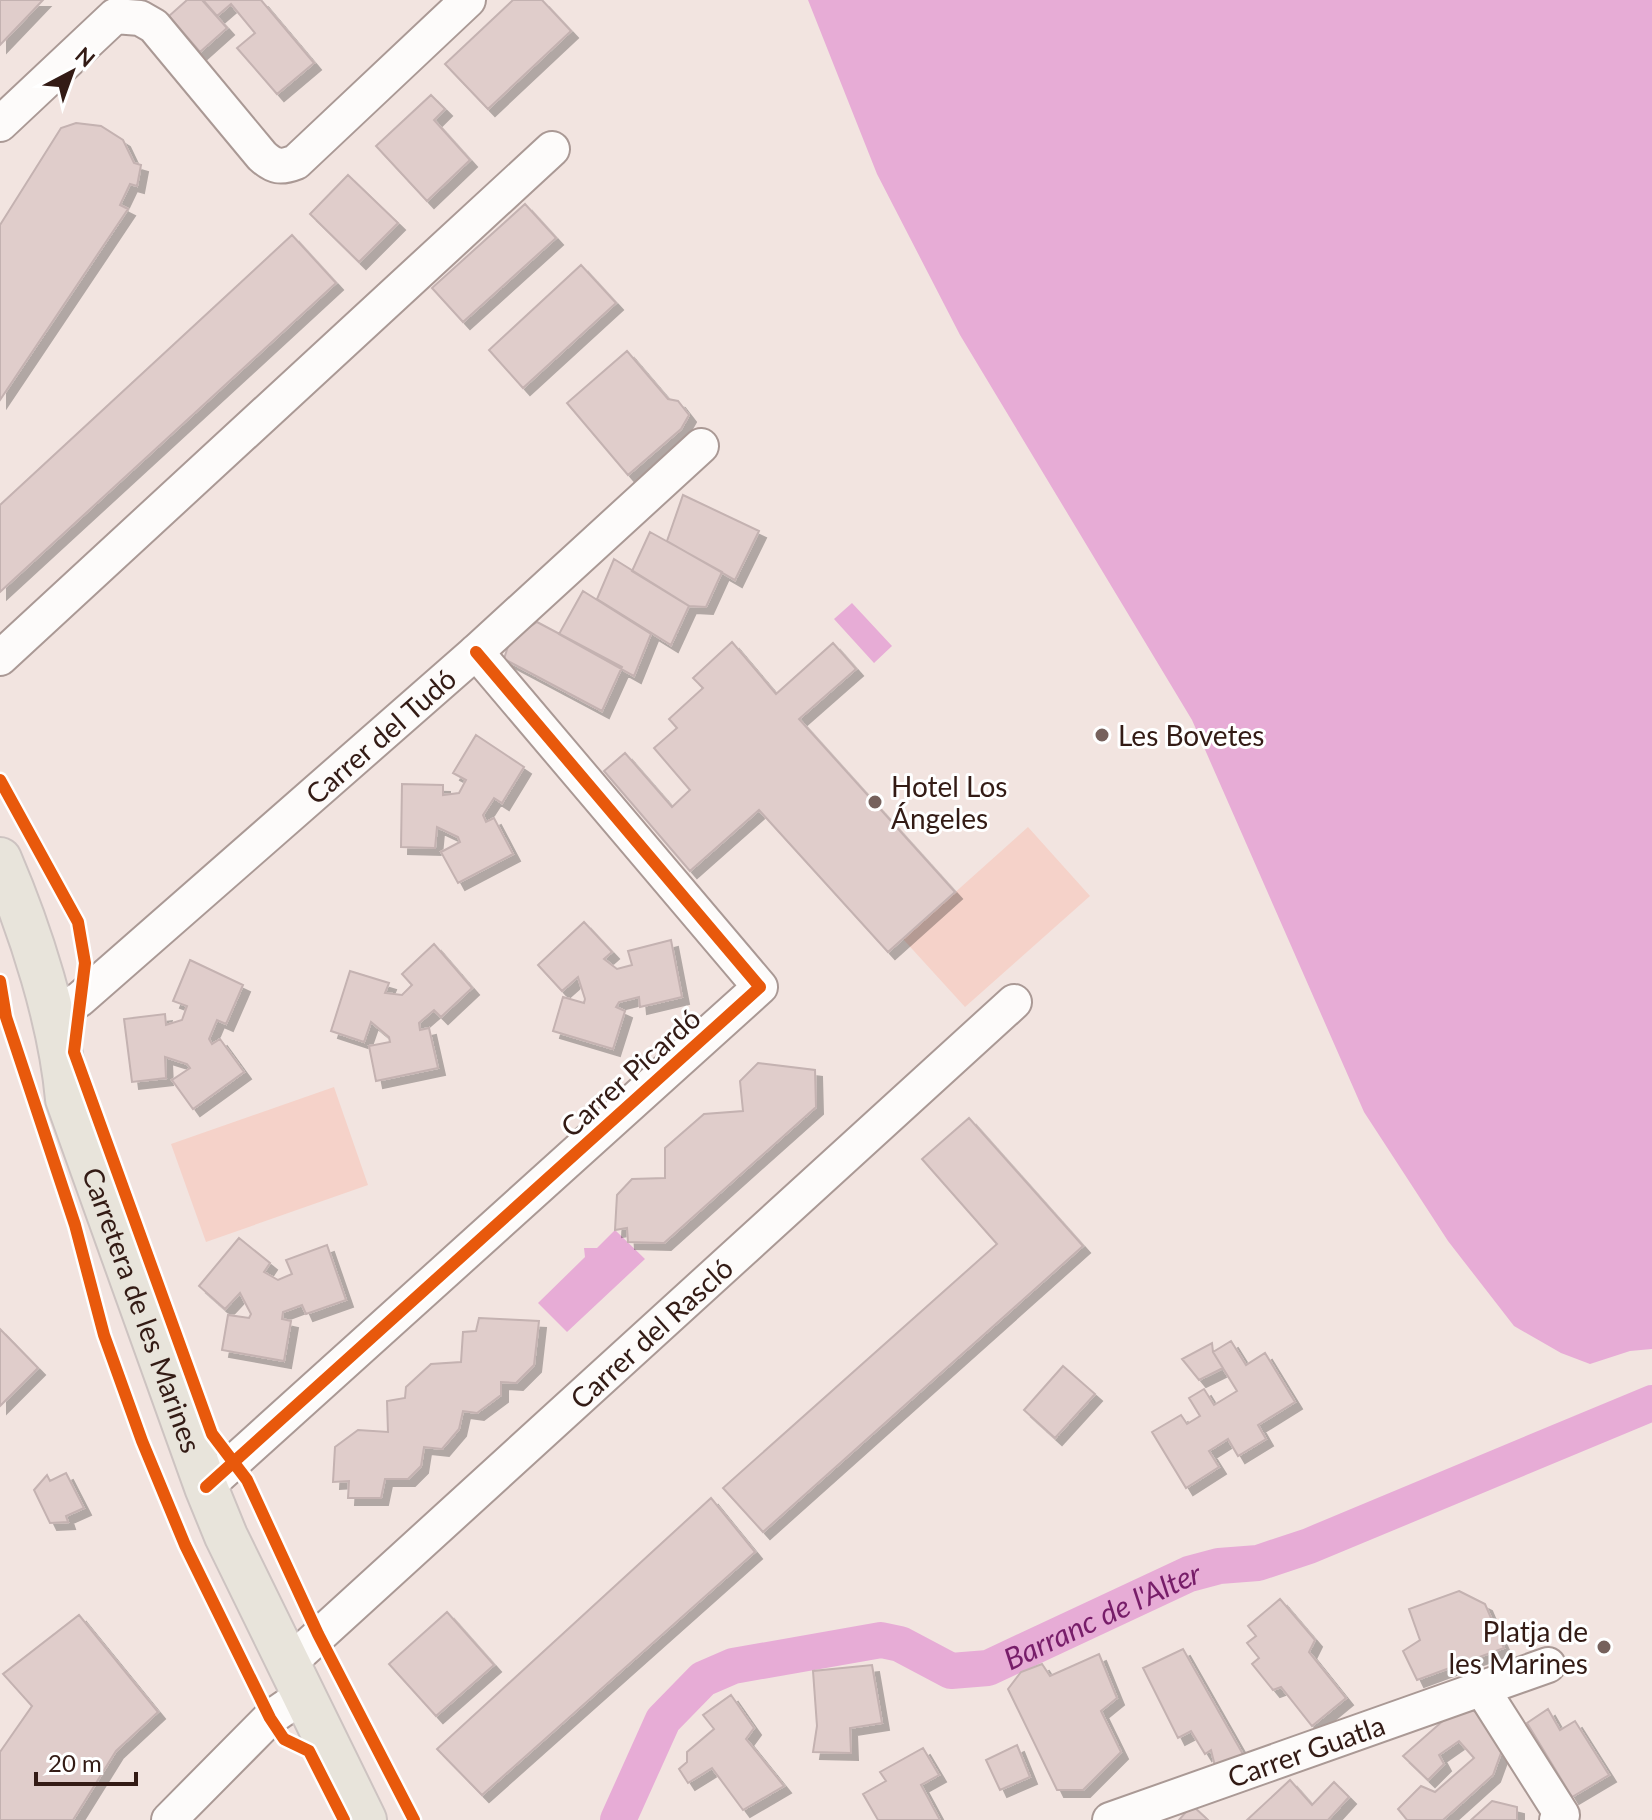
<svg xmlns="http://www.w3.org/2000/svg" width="1652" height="1820" font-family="Lato,sans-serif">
  <defs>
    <filter id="shadow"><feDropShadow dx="7" dy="7" stdDeviation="0" flood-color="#0004"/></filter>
  </defs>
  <rect width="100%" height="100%" fill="#f2e4e0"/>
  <path fill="#f5d2c9" d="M1028 827 1090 896 965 1007 903 939Z
    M334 1087 368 1185 206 1242 171 1144Z"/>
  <path fill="#e7acd6" d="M808 0H1652V1349L1630 1351 1590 1364 1561 1353 1514 1326 1448 1241 1364 1112 1192 720 960 335 877 174Z
    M852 603 892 646 874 663 834 619Z
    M615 1230 645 1259 567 1332 538 1303 585 1257 584 1248H597Z"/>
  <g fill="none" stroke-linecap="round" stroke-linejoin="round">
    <path stroke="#e7acd6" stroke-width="36" id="s1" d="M618 1820 663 1720 703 1679 733 1666 881 1640 900 1644 951 1671 988 1668 1189 1574 1219 1566 1258 1563 1309 1546 1652 1403"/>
  </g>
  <path fill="#e0cdcb" stroke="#c4b2b1" stroke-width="2" filter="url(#shadow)" d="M0 0H43L0 45Z
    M187 0H202L227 28 200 52 169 16Z
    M203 0H261L314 63 277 94 237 48 255 33 231 4 217 16Z
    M513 0H542L571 31 488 109 445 64Z
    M431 95 445 109 434 120 470 160 427 201 376 146Z
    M76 123 101 126 123 140 134 163 141 165 137 186 130 184 120 205 128 209 0 400V225L61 128Z
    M348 175 398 223 359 262 310 214Z
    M525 204 556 238 463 322 432 288Z
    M292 235 336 283 0 592V505Z
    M581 265 616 303 523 388 489 350Z
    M627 351 668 399 678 401 689 415 681 429 628 475 567 403Z
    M683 495 759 531 735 580 667 541Z
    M650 532 722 572 706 607 689 606 632 571Z
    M614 559 689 606 671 645 597 599Z
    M583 591 651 634 634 676 559 634Z
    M537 622 622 667 602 711 504 659 510 640Z
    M732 642 776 694 833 643 856 669 799 719 955 892 888 952 759 810 690 871 604 771 625 753 672 807 690 790 654 748 677 728 669 719 703 688 693 678Z
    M476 735 524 767 502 803 494 798 483 815 486 822 494 818 513 854 458 883 441 852 460 842 458 837 437 827 435 848 401 847 402 784 443 785V795L459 793 466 780 453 773Z
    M584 922 612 952 604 959 617 969 632 965 628 951 671 940 682 997 640 1007 639 997 619 1002 616 1007 625 1011 613 1049 553 1031 563 997 584 1003 585 999 578 977 562 991 538 965Z
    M434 944 472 988 441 1017 434 1010 419 1023 420 1030 429 1028 438 1068 376 1081 369 1046 390 1042 389 1037 371 1022 364 1042 331 1031 350 971 389 983 385 993 402 995 412 985 402 974Z
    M190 960 243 985 226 1024 217 1020 209 1039 212 1044 220 1039 244 1072 193 1109 172 1080 190 1068 187 1064 165 1057 166 1078 132 1082 124 1019 165 1014 166 1025 182 1020 187 1006 173 1001Z
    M758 1063 815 1070 816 1107 664 1243 628 1242 627 1228 615 1230 617 1195 632 1179 665 1178V1148L704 1114 743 1111 740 1081Z
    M969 1118 1083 1246 763 1532 723 1488 997 1244 922 1159Z
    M239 1238 270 1263 264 1272 278 1280 292 1274 286 1260 327 1245 346 1300 306 1314 302 1305 283 1312 282 1319 291 1321 284 1361 222 1350 228 1315 249 1318 251 1314 240 1293 225 1309 199 1286Z
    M479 1318 539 1321 534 1365 516 1383 501 1382V1395L477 1413 463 1411 459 1429 442 1449 424 1447 421 1466 408 1479H385L381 1498H348L349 1481 333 1482 335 1447 358 1430 388 1432 387 1401 405 1398 406 1387 431 1364 461 1362 463 1332 476 1331Z
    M0 1329 38 1368 0 1406Z
    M1231 1341 1246 1365 1265 1353 1295 1402 1258 1425 1266 1439 1238 1456 1228 1439 1209 1451 1219 1467 1186 1488 1152 1432 1181 1415 1187 1424 1200 1416 1189 1398 1204 1389 1214 1405 1237 1391 1213 1352Z
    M1212 1343 1213 1352 1223 1368 1199 1380 1182 1359Z
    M1063 1366 1095 1394 1055 1438 1024 1410Z
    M66 1473 84 1508 66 1516 68 1522 50 1523 34 1490 47 1475 50 1481Z
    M711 1498 755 1552 482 1795 437 1749Z
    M1459 1591 1485 1604 1504 1648 1417 1680 1403 1651 1420 1640 1409 1609Z
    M1280 1599 1315 1640 1309 1652 1346 1698 1312 1726 1281 1687 1273 1690 1252 1664 1259 1658 1247 1643 1256 1636 1248 1626Z
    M447 1612 494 1665 436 1716 389 1664Z
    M79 1615 158 1712 116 1751 73 1820H0V1752L32 1706 3 1674Z
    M1183 1649 1244 1756 1216 1770 1211 1750 1205 1754 1191 1731 1178 1738 1143 1668Z
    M1099 1654 1117 1698 1101 1711 1121 1752 1083 1790H1057L1008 1689 1021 1672 1042 1664 1050 1676Z
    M872 1665 882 1723 850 1728 851 1753 813 1752 817 1726 813 1671Z
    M731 1695 754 1728 746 1739 784 1786 743 1810 712 1768 688 1783 679 1769 687 1762V1752L714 1729 703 1715Z
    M1465 1709 1482 1713 1500 1740 1501 1753 1493 1775 1443 1820H1407L1398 1809 1421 1786 1435 1792 1474 1758 1459 1741 1439 1755 1444 1764 1428 1780 1403 1756 1445 1719Z
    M1548 1709 1560 1730 1575 1721 1609 1775 1572 1797 1527 1723Z
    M1017 1745 1030 1777 1000 1790 986 1760Z
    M923 1748 939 1775 921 1785 940 1820H878L863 1794 886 1781 880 1772Z
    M1290 1780 1312 1805 1334 1782 1349 1797 1328 1820H1247Z
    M1492 1801 1517 1807V1820H1471Z
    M1192 1805 1208 1820H1179Z"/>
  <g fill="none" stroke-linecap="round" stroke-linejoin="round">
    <defs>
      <g id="minor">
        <path d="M0 124 115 16 140 18 154 26 262 156C274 167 281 168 296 162L468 0"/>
        <path d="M0 658 552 149"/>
        <path id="s2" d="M51 1018 80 999 476 652 701 446"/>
        <path d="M206 1487 760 987 476 652"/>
        <path id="s3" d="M289 1663 1014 1002"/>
        <path d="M1482 1689 1562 1815 1557 1820"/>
        <path d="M169 1820 270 1718 305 1694"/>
        <path id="s4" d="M1110 1820 1548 1665"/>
      </g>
      <g id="major">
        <path id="s5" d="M0 859C31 931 60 1022 67 1099L206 1487 226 1536 365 1820"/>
      </g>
    </defs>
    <use href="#minor" stroke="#aa9995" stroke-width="38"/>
    <use href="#major" stroke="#cdc3c1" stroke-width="46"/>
    <use href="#minor" stroke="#fdfbfa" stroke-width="34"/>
    <use href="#major" stroke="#e8e4db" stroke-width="42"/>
    <defs>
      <path id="cycleway" d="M0 780 78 922 85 963 74 1052 212 1434 247 1480 318 1634 414 1820
        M0 981 6 1017 75 1225 104 1335 142 1441 185 1545 270 1718 284 1739 309 1751 344 1820
        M206 1487 760 987 476 652"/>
    </defs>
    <use href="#cycleway" stroke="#fff" stroke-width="17"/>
    <use href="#cycleway" stroke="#e8590c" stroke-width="12"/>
  </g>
  <g fill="#76615c" stroke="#fff" stroke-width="3">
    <circle cx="1102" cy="735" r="8"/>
    <circle cx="875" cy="802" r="8"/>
    <circle cx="1604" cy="1647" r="8"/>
  </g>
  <g text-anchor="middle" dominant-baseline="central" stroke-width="6" stroke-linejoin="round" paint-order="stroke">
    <g font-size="28" fill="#331b15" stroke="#fff" text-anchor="start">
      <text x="1118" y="735">Les Bovetes</text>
      <text x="891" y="786">Hotel Los<tspan x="891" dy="32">Ángeles</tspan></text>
      <text x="1588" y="1631" text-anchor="end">Platja de<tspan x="1588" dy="32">les Marines</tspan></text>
    </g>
    <g font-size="28" fill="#331b15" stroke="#fff">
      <text stroke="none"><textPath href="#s2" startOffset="434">Carrer del Tudó</textPath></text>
      <text transform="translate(630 1072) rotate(-42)">Carrer Picardó</text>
      <text stroke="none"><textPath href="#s5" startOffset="474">Carretera de les Marines</textPath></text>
      <text stroke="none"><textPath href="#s3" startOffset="490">Carrer del Rascló</textPath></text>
      <text stroke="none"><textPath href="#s4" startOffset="208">Carrer Guatla</textPath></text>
    </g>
    <g font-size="30" font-style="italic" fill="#771d69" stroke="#fff">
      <text stroke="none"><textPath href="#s1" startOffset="590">Barranc de l'Alter</textPath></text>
    </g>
  </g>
  <g transform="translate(72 72) rotate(41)" stroke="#ffffff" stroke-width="6" paint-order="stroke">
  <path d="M0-6L14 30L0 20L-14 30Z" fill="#331b15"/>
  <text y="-12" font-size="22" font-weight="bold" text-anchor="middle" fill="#331b15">N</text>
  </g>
  <path d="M36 1772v12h100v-12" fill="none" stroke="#331b15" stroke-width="4"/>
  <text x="48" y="1772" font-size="24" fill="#331b15" stroke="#ffffff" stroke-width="6" paint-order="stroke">20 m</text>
</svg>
